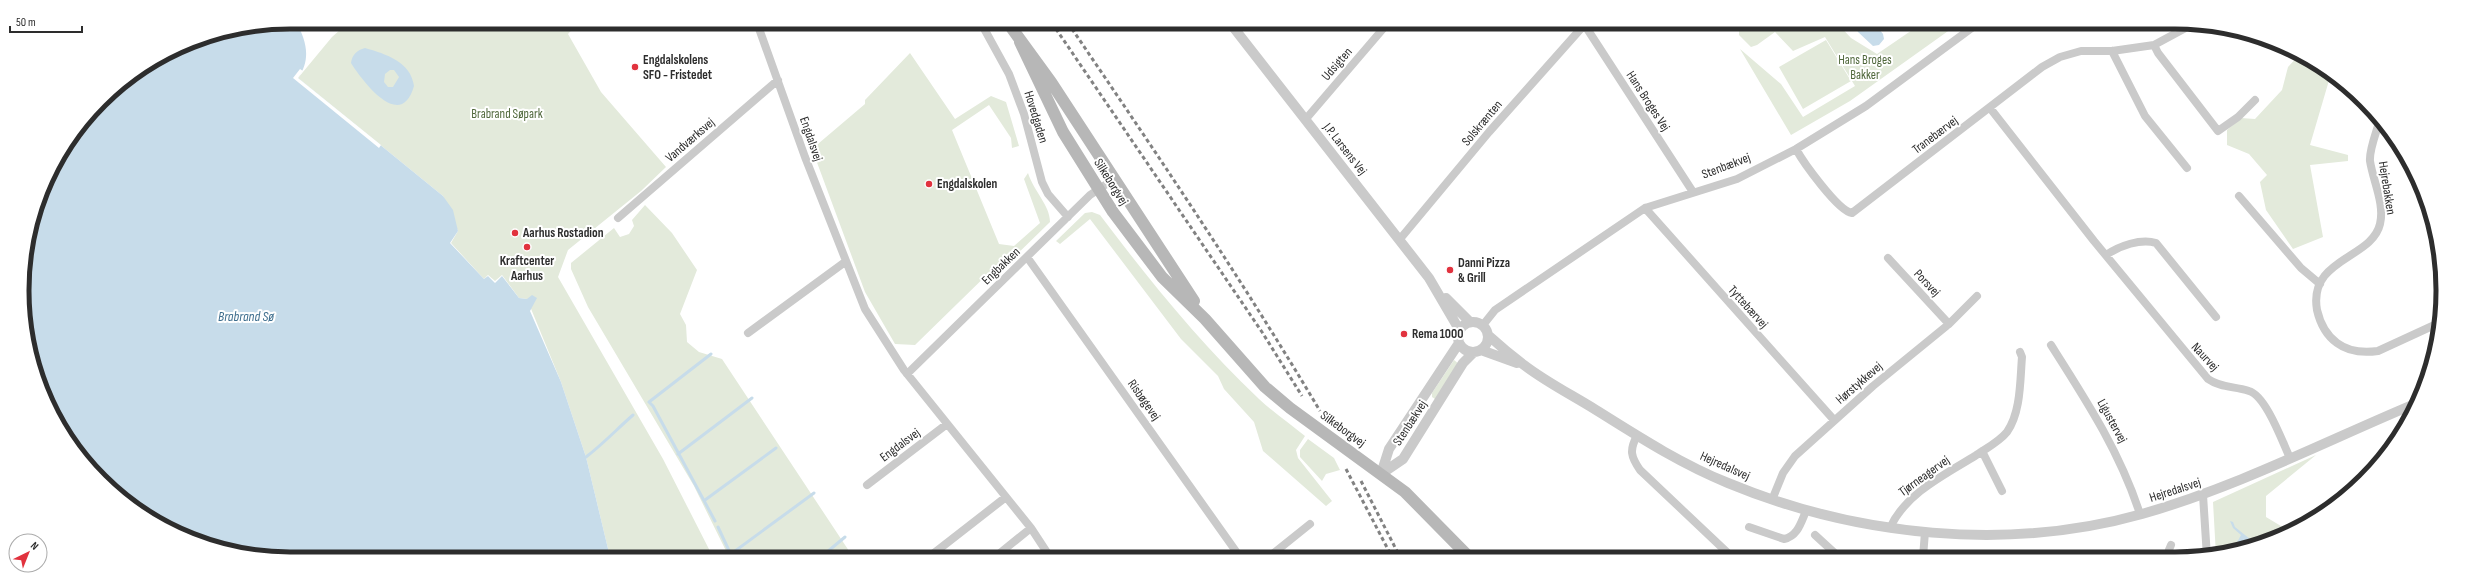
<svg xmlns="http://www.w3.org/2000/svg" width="2465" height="581" font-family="'Sofia Sans Condensed',sans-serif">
  <rect width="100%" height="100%" fill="#fff"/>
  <path fill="#e3eadb" d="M349 22H579L568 34 601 92 666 167 641 191 568 250 558 277 663 459 713 557H610L586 457 561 382 527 299 519 298 502 275 495 281 488 275 484 279 451 243 458 231 443 196 298 78 332 37Z
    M1749 24H1838L1851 38 1877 54 1921 24H1958L1850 101 1791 135 1740 49 1781 84 1803 117 1855 86 1825 37 1793 51 1775 32 1757 45 1751 47 1739 35V31Z
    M1826 40 1851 81 1803 109 1779 67Z
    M910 53 955 119 991 96 1006 102 1019 146 1012 148 1011 138 989 105 952 130 999 244 1014 246 1040 223 1024 179 1028 173C1034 192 1050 205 1050 222L1008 263 1000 262 915 345 895 344 865 292 812 149 865 104V100Z
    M2300 54 2338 79 2330 77 2310 145 2348 155V161L2310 165 2323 237 2293 249 2266 210 2260 182 2267 175 2249 154 2227 145V130L2241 118 2255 119 2282 90 2288 67Z
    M645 205 672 233 697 270 680 314 686 325 687 342 699 352 722 359 853 557H729L694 486 588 307 571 269V263L614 228 620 237 629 234 634 226 632 220Z
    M1092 212 1100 215C1149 280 1200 343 1259 399 1273 412 1290 424 1305 436L1296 450 1298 458 1332 501 1326 506 1263 451 1254 422 1224 389 1218 376 1181 339 1090 219 1060 244 1056 241 1085 213Z
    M1454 360 1459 364 1435 399 1432 397V393Z
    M1308 439 1334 458 1340 470 1326 474 1322 481 1300 457V450Z
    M2316 455 2266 496V517L2291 532 2216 555 2213 502Z"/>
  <path fill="#c7dcea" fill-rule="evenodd" d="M296 22C307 41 311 60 298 78L443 196 453 210 458 231 450 243 484 279 488 276 495 283 502 276 519 298 527 299 532 295 537 298 530 311 561 382 586 457 610 557H255L204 545 156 523 114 493 78 454 50 409 31 360 23 273 31 221 50 172 77 127 113 89 188 42 238 27Z
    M1854 24H1875L1883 34 1884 39 1879 45 1873 46 1858 32Z
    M365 48C386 54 411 62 414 86 401 132 363 82 351 63 352 55 357 50 365 48ZM394 70 399 77 393 87H388L384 82 385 74 390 70Z
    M2230 521 2233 522 2235 527 2250 539V544L2234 548 2241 535 2233 528Z"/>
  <path fill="#fff" d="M300 69 303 71 298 78 381 145 379 148 293 78Z"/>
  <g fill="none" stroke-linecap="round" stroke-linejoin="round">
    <path stroke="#c7dcea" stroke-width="3" d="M711 354 649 402 653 406 715 521
      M678 454 752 398
      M586 457C603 444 617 429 633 415
      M705 500 776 448
      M718 527 732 557
      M731 554 814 493
      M821 557 845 537"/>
    <path stroke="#cacaca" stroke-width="8" d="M757 23 805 157 865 309 904 370 1031 528 1050 557
      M981 23 1009 74 1024 114 1042 182 1048 194 1068 217
      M1584 24 1693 192
      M2154 45 2158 53 2218 131 2238 117 2255 100
      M2112 51 2145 116 2187 168
      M1990 108 2094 241 2208 379C2221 388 2234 386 2249 391 2266 396 2282 441 2290 458
      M2380 119C2377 131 2369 149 2370 161 2373 181 2385 204 2380 224 2372 259 2308 258 2317 310 2320 323 2326 335 2337 343 2349 352 2364 353 2378 351L2441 322
      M1305 120 1388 23
      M1796 149C1803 162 1838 211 1852 213L2042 67 2060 57 2081 51H2112L2154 45 2193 24
      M2239 196 2301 268 2320 284
      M1645 208 1834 420
      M618 218 778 80
      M1400 239 1489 132 1585 24
      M2106 255C2119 246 2141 238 2156 243L2216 317
      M1027 257 1240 557
      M1888 258 1949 324
      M1483 325 1495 310 1645 208 1737 179 1796 149 1866 106 1977 24
      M748 333 845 262
      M2051 345C2086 400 2120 452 2140 514
      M907 374 1090 195 1114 179
      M1637 436C1629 450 1631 457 1640 470L1732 557
      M1982 451 2002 491
      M867 485 947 424
      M2203 495 2207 557
      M1772 500 1783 473 1795 456 1873 386 1949 324 1977 296
      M1749 527 1784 539C1798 536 1801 522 1806 511
      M1890 528C1905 494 1944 475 1975 456 1985 449 1999 442 2007 432 2021 412 2020 381 2022 357L2020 352
      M1815 535 1839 557
      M929 557 1006 497
      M995 557 1031 528
      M1269 557 1310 524
      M1923 557 1925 532
      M2166 557 2171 545"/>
    <path stroke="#cacaca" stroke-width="10" d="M1230 23 1429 278 1460 331
      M1446 298 1470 322
      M1458 337a15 15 0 1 1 30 0a15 15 0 1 1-30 0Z
      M1489 336C1500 346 1512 356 1524 365 1546 382 1572 395 1596 410 1639 437 1681 464 1728 483 1856 536 2007 552 2142 514 2237 487 2326 441 2417 403
      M1481 350 1517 363
      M1381 474 1403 459 1463 363 1474 352
      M1381 474 1389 449 1459 343"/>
    <path stroke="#b7b7b7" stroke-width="12" d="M1008 23 1051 82 1194 301
      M1020 42 1063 132 1113 212 1162 277 1205 319 1265 387 1290 408 1405 492 1469 557"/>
    <path stroke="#828282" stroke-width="3" stroke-dasharray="4 3" stroke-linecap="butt" d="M1052 23 1262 332 1302 396
      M1068 23C1155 151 1241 278 1320 411
      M1346 469 1392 557
      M1361 481 1400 557"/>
  </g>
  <g fill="#e1323e" stroke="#fff" stroke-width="1.5">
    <circle cx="635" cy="67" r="4"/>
    <circle cx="929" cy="184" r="4"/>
    <circle cx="515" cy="233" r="4"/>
    <circle cx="527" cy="247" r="4"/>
    <circle cx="1450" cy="270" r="4"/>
    <circle cx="1404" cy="334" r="4"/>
  </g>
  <g text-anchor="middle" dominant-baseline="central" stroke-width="4" stroke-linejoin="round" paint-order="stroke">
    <g font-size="13" font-weight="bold" fill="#2d2d2d" stroke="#fff" text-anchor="start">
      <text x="643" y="60">Engdalskolens<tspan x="643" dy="15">SFO - Fristedet</tspan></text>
      <text x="937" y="184">Engdalskolen</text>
      <text x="523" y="233">Aarhus Rostadion</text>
      <text x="527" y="261" text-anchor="middle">Kraftcenter<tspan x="527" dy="15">Aarhus</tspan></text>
      <text x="1458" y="263">Danni Pizza<tspan x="1458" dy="15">&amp; Grill</tspan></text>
      <text x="1412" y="334">Rema 1000</text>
    </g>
    <g font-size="13" fill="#50683c" stroke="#fff">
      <text x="1865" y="60">Hans Broges<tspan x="1865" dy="15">Bakker</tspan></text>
      <text x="507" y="114">Brabrand Søpark</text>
    </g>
    <g font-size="13" fill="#2d2d2d" stroke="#fff">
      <text transform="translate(1337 64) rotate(-49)">Udsigten</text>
      <text transform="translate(1648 101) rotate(57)">Hans Broges Vej</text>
      <text transform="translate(1036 117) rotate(73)">Hovedgaden</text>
      <text transform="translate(1482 123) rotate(-50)">Solskrænten</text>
      <text transform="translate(1935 135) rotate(-37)">Tranebærvej</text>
      <text transform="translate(811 139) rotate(71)">Engdalsvej</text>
      <text transform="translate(690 140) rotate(-41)">Vandværksvej</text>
      <text transform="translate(1345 149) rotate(52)">J.P. Larsens Vej</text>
      <text transform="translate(1726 166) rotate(-21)">Stenbækvej</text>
      <text transform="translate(1111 182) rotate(58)">Silkeborgvej</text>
      <text transform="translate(2387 188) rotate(81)">Hejrebakken</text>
      <text transform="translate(1001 266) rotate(-44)">Engbakken</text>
      <text transform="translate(1927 283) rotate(47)">Porsvej</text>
      <text transform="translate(1748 307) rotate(48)">Tyttebærvej</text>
      <text transform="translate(2205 357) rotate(47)">Naurvej</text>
      <text transform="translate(1859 383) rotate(-41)">Hørstykkevej</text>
      <text transform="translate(1144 400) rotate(55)">Risbøgevej</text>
      <text transform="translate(2112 421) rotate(61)">Ligustervej</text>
      <text transform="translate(1410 423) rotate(-57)">Stenbækvej</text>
      <text transform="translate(1343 429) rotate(36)">Silkeborgvej</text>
      <text transform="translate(900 445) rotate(-37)">Engdalsvej</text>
      <text transform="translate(1725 466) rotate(24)">Hejredalsvej</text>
      <text transform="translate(1924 476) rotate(-36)">Tjørneagervej</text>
      <text transform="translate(2175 490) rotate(-18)">Hejredalsvej</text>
    </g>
    <g font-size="14" font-style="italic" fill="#3d6d8d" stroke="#fff">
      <text x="246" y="316">Brabrand Sø</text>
    </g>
  </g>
  <path d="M0 0H2465V581H0ZM290 29H2175A261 261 0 0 1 2436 290V291A261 261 0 0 1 2175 552H290A261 261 0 0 1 29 291V290A261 261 0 0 1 290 29Z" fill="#fff" fill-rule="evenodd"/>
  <path fill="none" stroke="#2d2d2d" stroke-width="5" d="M290 29H2175A261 261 0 0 1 2436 290V291A261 261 0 0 1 2175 552H290A261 261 0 0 1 29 291V290A261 261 0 0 1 290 29Z"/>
  <g transform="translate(28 553) rotate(43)"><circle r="19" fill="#ffffff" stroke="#ababab"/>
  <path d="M0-3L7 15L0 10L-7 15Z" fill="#e1323e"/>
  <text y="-6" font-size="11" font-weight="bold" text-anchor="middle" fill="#2d2d2d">N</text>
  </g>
  <path d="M10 26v6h72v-6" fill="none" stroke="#2d2d2d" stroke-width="2"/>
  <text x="16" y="26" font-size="12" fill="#2d2d2d" stroke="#ffffff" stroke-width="3" paint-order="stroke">50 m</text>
</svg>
